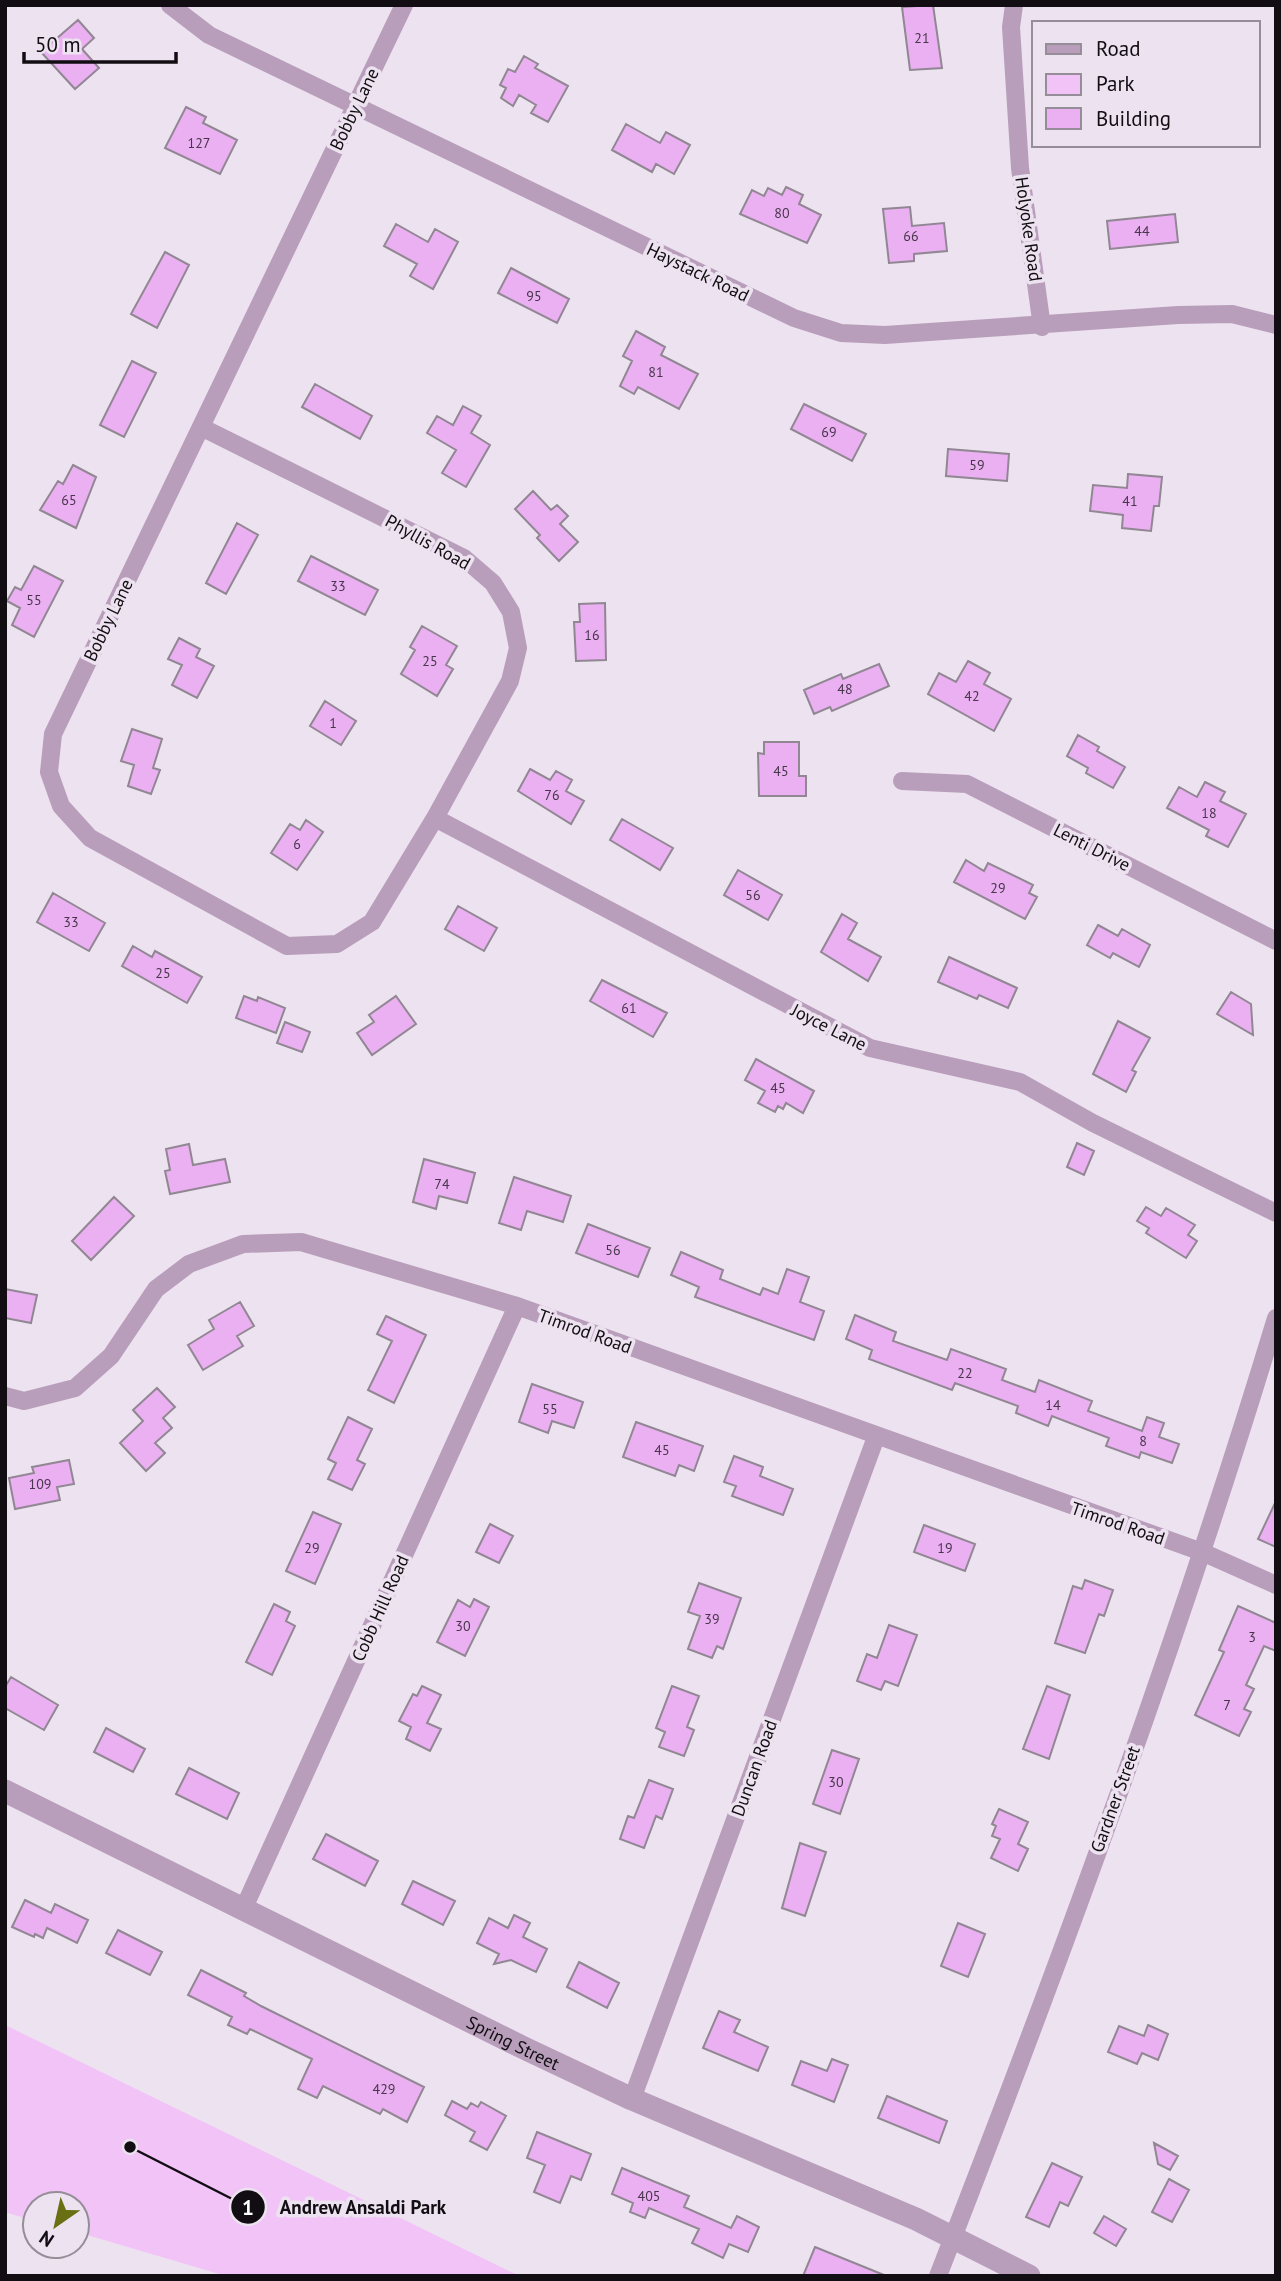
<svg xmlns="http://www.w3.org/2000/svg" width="1281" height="2281" font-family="'PT Sans',sans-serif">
  <rect width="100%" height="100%" fill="#ede2ef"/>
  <path fill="#f2c3f7" d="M5 2025 511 2272 521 2276H226L77 2232V2204H35V2221L8 2213 5 2212Z"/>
  <path fill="#eab0f2" stroke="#918793" stroke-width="2" d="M933 5 942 68 910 70 902 7Z
    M78 20 94 38 82 49 99 68 75 89 41 52Z
    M524 56 538 64 535 68 568 86 548 122 531 113 536 105 519 95 513 106 501 98 506 88 500 85 508 69 515 72Z
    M186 107 206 117 203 123 237 140 220 174 165 148Z
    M626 124 660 143 666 132 690 145 674 174 656 164 652 172 612 150Z
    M786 187 803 195 799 204 821 215 807 243 740 214 752 190 764 196 768 188 782 195Z
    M910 207 912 226 944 223 947 251 914 254V261L889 263 883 209Z
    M1175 214 1178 242 1110 249 1107 221Z
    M396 224 428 242 435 229 458 242 433 289 410 276 417 264 384 246Z
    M165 252 189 265 157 328 131 314Z
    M511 268 569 299 557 323 498 293Z
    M636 331 665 347 661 355 698 374 679 409 638 387 634 394 620 386 632 361 623 356Z
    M132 361 156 373 124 437 100 425Z
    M315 384 372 416 360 439 302 407Z
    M804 404 866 434 852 461 791 429Z
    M463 406 481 416 471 433 490 445 466 487 442 473 456 450 427 433 437 416 453 425Z
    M948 449 1009 454 1007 481 946 476Z
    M73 465 96 477 76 528 40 510 58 481 63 484Z
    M1128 474 1162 477 1159 506H1154L1151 531 1122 528 1123 515 1090 511 1093 485 1127 488Z
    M533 491 551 510 557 505 568 516 560 524 578 542 559 561 537 538 540 535 515 509Z
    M237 523 258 535 226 594 206 583Z
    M311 556 378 590 365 615 298 581Z
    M34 566 63 581 34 637 12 625 20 608 7 601 15 587 21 590Z
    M605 603 606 660 576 661 574 622H580L579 604Z
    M422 626 457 646 446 665 453 669 437 696 401 674 415 650 410 647Z
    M179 638 200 649 196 657 214 666 197 698 172 685 182 665 168 659Z
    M968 661 990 673 984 684 1011 699 994 731 928 694 939 673 956 682Z
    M879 664 889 686 832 711 830 707 814 714 804 690 841 674 843 679Z
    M325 701 356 721 341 745 310 726Z
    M132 729 162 739 153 768 160 770 151 794 128 786 134 765 121 761Z
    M1078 735 1099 747 1097 751 1125 767 1113 788 1086 773 1088 768 1067 756Z
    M764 742H799V776H806V796H759L758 753 764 754Z
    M530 769 550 780 556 771 572 780 566 791 584 801 571 824 518 791Z
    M1205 782 1225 792 1220 801 1246 814 1228 847 1206 836 1209 830 1167 808 1179 787 1197 797Z
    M622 819 673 848 660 870 610 840Z
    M306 820 323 832 297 870 271 853 290 824 300 830Z
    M966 860 984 871 988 863 1033 885 1029 893 1037 897 1025 919 954 882Z
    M738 870 782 895 768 920 724 895Z
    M53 893 105 923 89 951 37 922Z
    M458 906 497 928 484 951 445 929Z
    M842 914 857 923 848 939 881 957 868 981 821 952Z
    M1098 925 1118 936 1122 929 1150 945 1139 967 1113 953 1110 958 1087 945Z
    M133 946 152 957 155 951 202 977 187 1003 122 966Z
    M949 957 1017 988 1008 1008 979 995 977 999 938 982Z
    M602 980 667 1013 653 1037 590 1001Z
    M1231 992 1251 1004 1253 1035 1217 1014Z
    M244 996 257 1001 258 997 285 1008 276 1033 236 1018Z
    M396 996 416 1024 372 1055 357 1033 374 1022 369 1015Z
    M1118 1021 1150 1038 1132 1070 1136 1072 1126 1092 1093 1074Z
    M285 1022 310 1032 302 1052 277 1043Z
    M756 1059 814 1091 803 1113 786 1103 783 1109 778 1106 775 1112 758 1103 765 1091 745 1080Z
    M1077 1143 1094 1151 1084 1175 1067 1167Z
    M189 1144 193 1165 225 1159 230 1182 170 1194 165 1171 170 1170 166 1149Z
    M424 1159 475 1173 467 1203 439 1196 436 1209 413 1202Z
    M514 1177 571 1196 563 1222 527 1211 521 1230 499 1223Z
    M114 1197 134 1216 91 1260 72 1241Z
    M1146 1207 1161 1216 1166 1208 1195 1225 1188 1235 1197 1241 1186 1258 1146 1233 1149 1228 1137 1221Z
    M588 1224 650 1248 638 1277 576 1253Z
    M681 1252 723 1270 720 1279 760 1295 763 1288 778 1294 787 1269 809 1277 800 1302 824 1311 814 1340 695 1297 699 1287 671 1275Z
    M5 1289 37 1295 31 1323 5 1318Z
    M240 1302 254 1326 237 1336 243 1346 203 1370 188 1345 214 1329 209 1320Z
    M855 1315 896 1332 893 1341 947 1360 951 1349 1006 1369 1002 1380 1035 1392 1039 1380 1092 1401 1088 1411 1142 1431 1147 1417 1164 1423 1159 1437 1179 1444 1172 1463 1141 1452 1139 1458 1106 1446 1109 1438 1052 1416 1048 1426 1016 1413 1018 1406 955 1383 952 1390 869 1359 872 1350 846 1339Z
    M386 1316 426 1335 394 1403 368 1390 392 1341 377 1334Z
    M532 1384 583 1402 574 1428 552 1421 548 1433 519 1422Z
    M157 1388 175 1407 163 1418 172 1428 155 1443 165 1453 146 1471 120 1443 143 1421 133 1410Z
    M348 1417 372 1429 357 1460 365 1464 352 1490 328 1479 336 1463 328 1459Z
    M636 1422 703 1446 694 1471 679 1465 675 1476 623 1457Z
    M734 1456 763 1467 760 1476 793 1489 783 1515 732 1496 736 1486 724 1482Z
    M69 1460 74 1484 57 1487 60 1500 15 1509 9 1478 34 1473 32 1467Z
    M1276 1501V1547L1258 1539Z
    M313 1512 341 1524 315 1584 286 1571Z
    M490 1524 513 1536 499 1563 476 1552Z
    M924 1525 975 1544 965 1571 914 1552Z
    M1085 1580 1113 1590 1104 1616 1099 1614 1085 1653 1055 1643 1073 1586 1082 1589Z
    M699 1583 741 1598 723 1649 717 1646 712 1658 688 1649 700 1616 688 1612Z
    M474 1599 489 1607 465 1656 437 1642 458 1600 470 1607Z
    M274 1604 290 1612 286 1621 295 1626 272 1675 246 1662Z
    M1238 1606 1276 1623V1651L1264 1646 1246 1685 1254 1689 1244 1709 1251 1712 1239 1736 1195 1715 1224 1652 1219 1650Z
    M889 1625 917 1635 898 1686 885 1681 881 1690 857 1681 867 1654 877 1658Z
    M11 1677 58 1705 44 1730 5 1708V1687Z
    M422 1686 441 1695 427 1723 441 1729 430 1751 406 1739 411 1727 399 1721 413 1694 417 1696Z
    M672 1686 699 1696 687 1727 694 1730 684 1756 659 1747 665 1732 656 1728Z
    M1047 1686 1070 1695 1049 1759 1023 1749Z
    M106 1728 145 1749 133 1772 94 1752Z
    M832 1750 859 1759 840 1814 813 1804Z
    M189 1768 239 1793 227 1819 176 1794Z
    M649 1780 673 1789 662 1819 656 1816 644 1848 620 1839 628 1816 634 1818Z
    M999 1809 1028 1822 1018 1844 1028 1849 1018 1871 991 1858 1000 1839 992 1836 996 1826 992 1824Z
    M326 1834 378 1861 365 1886 313 1859Z
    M800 1843 826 1852 805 1916 782 1908Z
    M413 1881 455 1901 443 1925 402 1904Z
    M25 1900 51 1913 55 1904 88 1920 77 1943 47 1928 43 1938 35 1934 34 1937 12 1927Z
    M514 1915 530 1923 523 1937 547 1949 536 1972 511 1960 494 1964 499 1954 477 1943 489 1918 508 1928Z
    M958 1923 985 1934 968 1977 941 1966Z
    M118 1930 162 1952 150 1975 106 1953Z
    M579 1962 619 1983 607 2008 567 1987Z
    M201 1970 246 1993 244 1996 261 2006 424 2087 407 2122 383 2109 380 2114 323 2086 317 2098 298 2089 312 2059 250 2029 247 2034 228 2025 232 2017 188 1995Z
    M719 2011 740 2020 734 2032 768 2047 758 2071 703 2048Z
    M1148 2025 1168 2034 1158 2060 1142 2053 1137 2064 1108 2052 1119 2026 1144 2036Z
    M832 2059 848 2065 834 2102 792 2085 801 2061 827 2071Z
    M887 2096 947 2121 939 2143 878 2118Z
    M452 2101 467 2109 471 2103 478 2107 481 2102 506 2116 487 2150 470 2141 475 2132 445 2115Z
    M537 2132 591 2154 581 2180 571 2176 560 2203 534 2192 545 2165 527 2158Z
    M1154 2143 1178 2156 1170 2170 1158 2164Z
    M1052 2163 1082 2177 1068 2206 1060 2202 1049 2227 1026 2217Z
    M622 2168 689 2196 684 2207 731 2228 737 2216 759 2227 748 2252 729 2244 723 2258 692 2243 699 2229 649 2208 645 2218 630 2212 633 2203 612 2194Z
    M1169 2179 1189 2190 1172 2222 1152 2212Z
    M1104 2216 1126 2229 1116 2246 1094 2233Z
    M815 2247 884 2275V2276H803Z"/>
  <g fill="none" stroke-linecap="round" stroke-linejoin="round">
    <path stroke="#b89ebb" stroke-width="18" d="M170 5 209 35 794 318 841 333 885 335 1178 315 1232 314 1276 325
      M1014 5 1011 27 1020 168 1042 327
      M201 427 464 558 493 583 511 612 518 648 510 681 435 818 372 922 337 944 287 946 90 838 61 806 49 772 53 734 404 5
      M902 781 967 784 1276 941
      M435 818 870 1048 1020 1082 1093 1123 1276 1213
      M5 1396 24 1401 75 1388 111 1356 156 1289 189 1264 243 1244 301 1242 517 1306 1202 1552 1276 1585
      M243 1910 517 1306
      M632 2099 876 1437
      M938 2276C1061 1960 1178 1642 1276 1318"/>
    <path stroke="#b89ebb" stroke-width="23" id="s1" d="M5 1791 526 2049 632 2099 916 2219 1029 2276"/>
  </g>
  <g text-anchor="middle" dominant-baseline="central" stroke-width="7" stroke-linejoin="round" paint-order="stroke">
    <g font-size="14" fill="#47364a">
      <text x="922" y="38">21</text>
      <text x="199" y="143">127</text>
      <text x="782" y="213">80</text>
      <text x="1142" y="231">44</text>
      <text x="911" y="236">66</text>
      <text x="534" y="296">95</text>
      <text x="656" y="372">81</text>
      <text x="829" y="432">69</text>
      <text x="977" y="465">59</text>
      <text x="69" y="500">65</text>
      <text x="1130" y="501">41</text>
      <text x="338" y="586">33</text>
      <text x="34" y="600">55</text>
      <text x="592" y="635">16</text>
      <text x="430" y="661">25</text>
      <text x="845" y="689">48</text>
      <text x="972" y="696">42</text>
      <text x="333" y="723">1</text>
      <text x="781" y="771">45</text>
      <text x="552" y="795">76</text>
      <text x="1209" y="813">18</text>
      <text x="297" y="844">6</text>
      <text x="998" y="888">29</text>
      <text x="753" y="895">56</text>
      <text x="71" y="922">33</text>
      <text x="163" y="973">25</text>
      <text x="629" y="1008">61</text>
      <text x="778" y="1088">45</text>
      <text x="442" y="1184">74</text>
      <text x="613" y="1250">56</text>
      <text x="965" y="1373">22</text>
      <text x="1053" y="1405">14</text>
      <text x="550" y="1409">55</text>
      <text x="1143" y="1441">8</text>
      <text x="662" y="1450">45</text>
      <text x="40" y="1484">109</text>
      <text x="312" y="1548">29</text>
      <text x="945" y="1548">19</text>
      <text x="712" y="1619">39</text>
      <text x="463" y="1626">30</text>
      <text x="1252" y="1637">3</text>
      <text x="1227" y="1705">7</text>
      <text x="836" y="1782">30</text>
      <text x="384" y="2089">429</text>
      <text x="649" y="2196">405</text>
    </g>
    <g font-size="18" fill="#110d12" stroke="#ede2ef">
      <text transform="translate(354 109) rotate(-64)">Bobby Lane</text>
      <text transform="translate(1029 229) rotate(82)">Holyoke Road</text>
      <text transform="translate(698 272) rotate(26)">Haystack Road</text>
      <text transform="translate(428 542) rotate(29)">Phyllis Road</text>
      <text transform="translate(108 620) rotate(-64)">Bobby Lane</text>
      <text transform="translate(1092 847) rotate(27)">Lenti Drive</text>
      <text transform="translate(829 1027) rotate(27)">Joyce Lane</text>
      <text transform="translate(585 1331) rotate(20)">Timrod Road</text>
      <text transform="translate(1118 1523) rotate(19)">Timrod Road</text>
      <text transform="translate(380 1608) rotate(-66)">Cobb Hill Road</text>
      <text transform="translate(754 1768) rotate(-70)">Duncan Road</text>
      <text transform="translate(1115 1799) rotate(-70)">Gardner Street</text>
      <text stroke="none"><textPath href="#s1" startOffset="567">Spring Street</textPath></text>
    </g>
  </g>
  <path fill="none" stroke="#110d12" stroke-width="2.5" d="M130 2147L248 2207"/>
  <g fill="#110d12" stroke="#ede2ef" stroke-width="2.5">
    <circle cx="130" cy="2147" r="7"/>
    <circle cx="248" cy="2207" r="18"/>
  </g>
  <g font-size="21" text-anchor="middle" font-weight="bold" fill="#fff">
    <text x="248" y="2215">1</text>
  </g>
  <g font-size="19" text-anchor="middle" font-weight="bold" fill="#110d12" stroke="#ede2ef" stroke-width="7" stroke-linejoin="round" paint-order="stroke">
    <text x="363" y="2214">Andrew Ansaldi Park</text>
  </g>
  <rect width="1281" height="2281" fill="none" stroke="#110d12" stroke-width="14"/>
  <rect x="1032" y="21" width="228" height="126" fill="#ede2ef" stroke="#958d97" stroke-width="2"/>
  <rect x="1046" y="44" width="35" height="10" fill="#b89ebb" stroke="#958d97" stroke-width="2"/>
  <text x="1096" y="56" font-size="21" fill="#110d12">Road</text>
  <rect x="1046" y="74" width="35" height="21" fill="#f2c3f7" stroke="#958d97" stroke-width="2"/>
  <text x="1096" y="91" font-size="21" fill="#110d12">Park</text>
  <rect x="1046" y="108" width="35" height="21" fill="#eab0f2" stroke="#958d97" stroke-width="2"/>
  <text x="1096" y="126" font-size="21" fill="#110d12">Building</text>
  <g transform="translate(56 2225) rotate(214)"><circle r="33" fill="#ede2ef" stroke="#958d97" stroke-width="2"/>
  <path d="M0-5L12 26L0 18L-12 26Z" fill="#6a6f14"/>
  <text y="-10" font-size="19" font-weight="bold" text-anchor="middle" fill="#110d12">N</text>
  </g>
  <path d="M24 52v10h152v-10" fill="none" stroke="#110d12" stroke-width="3.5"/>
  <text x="35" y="52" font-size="21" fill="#110d12" stroke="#ede2ef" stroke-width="5" paint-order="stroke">50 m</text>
</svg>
